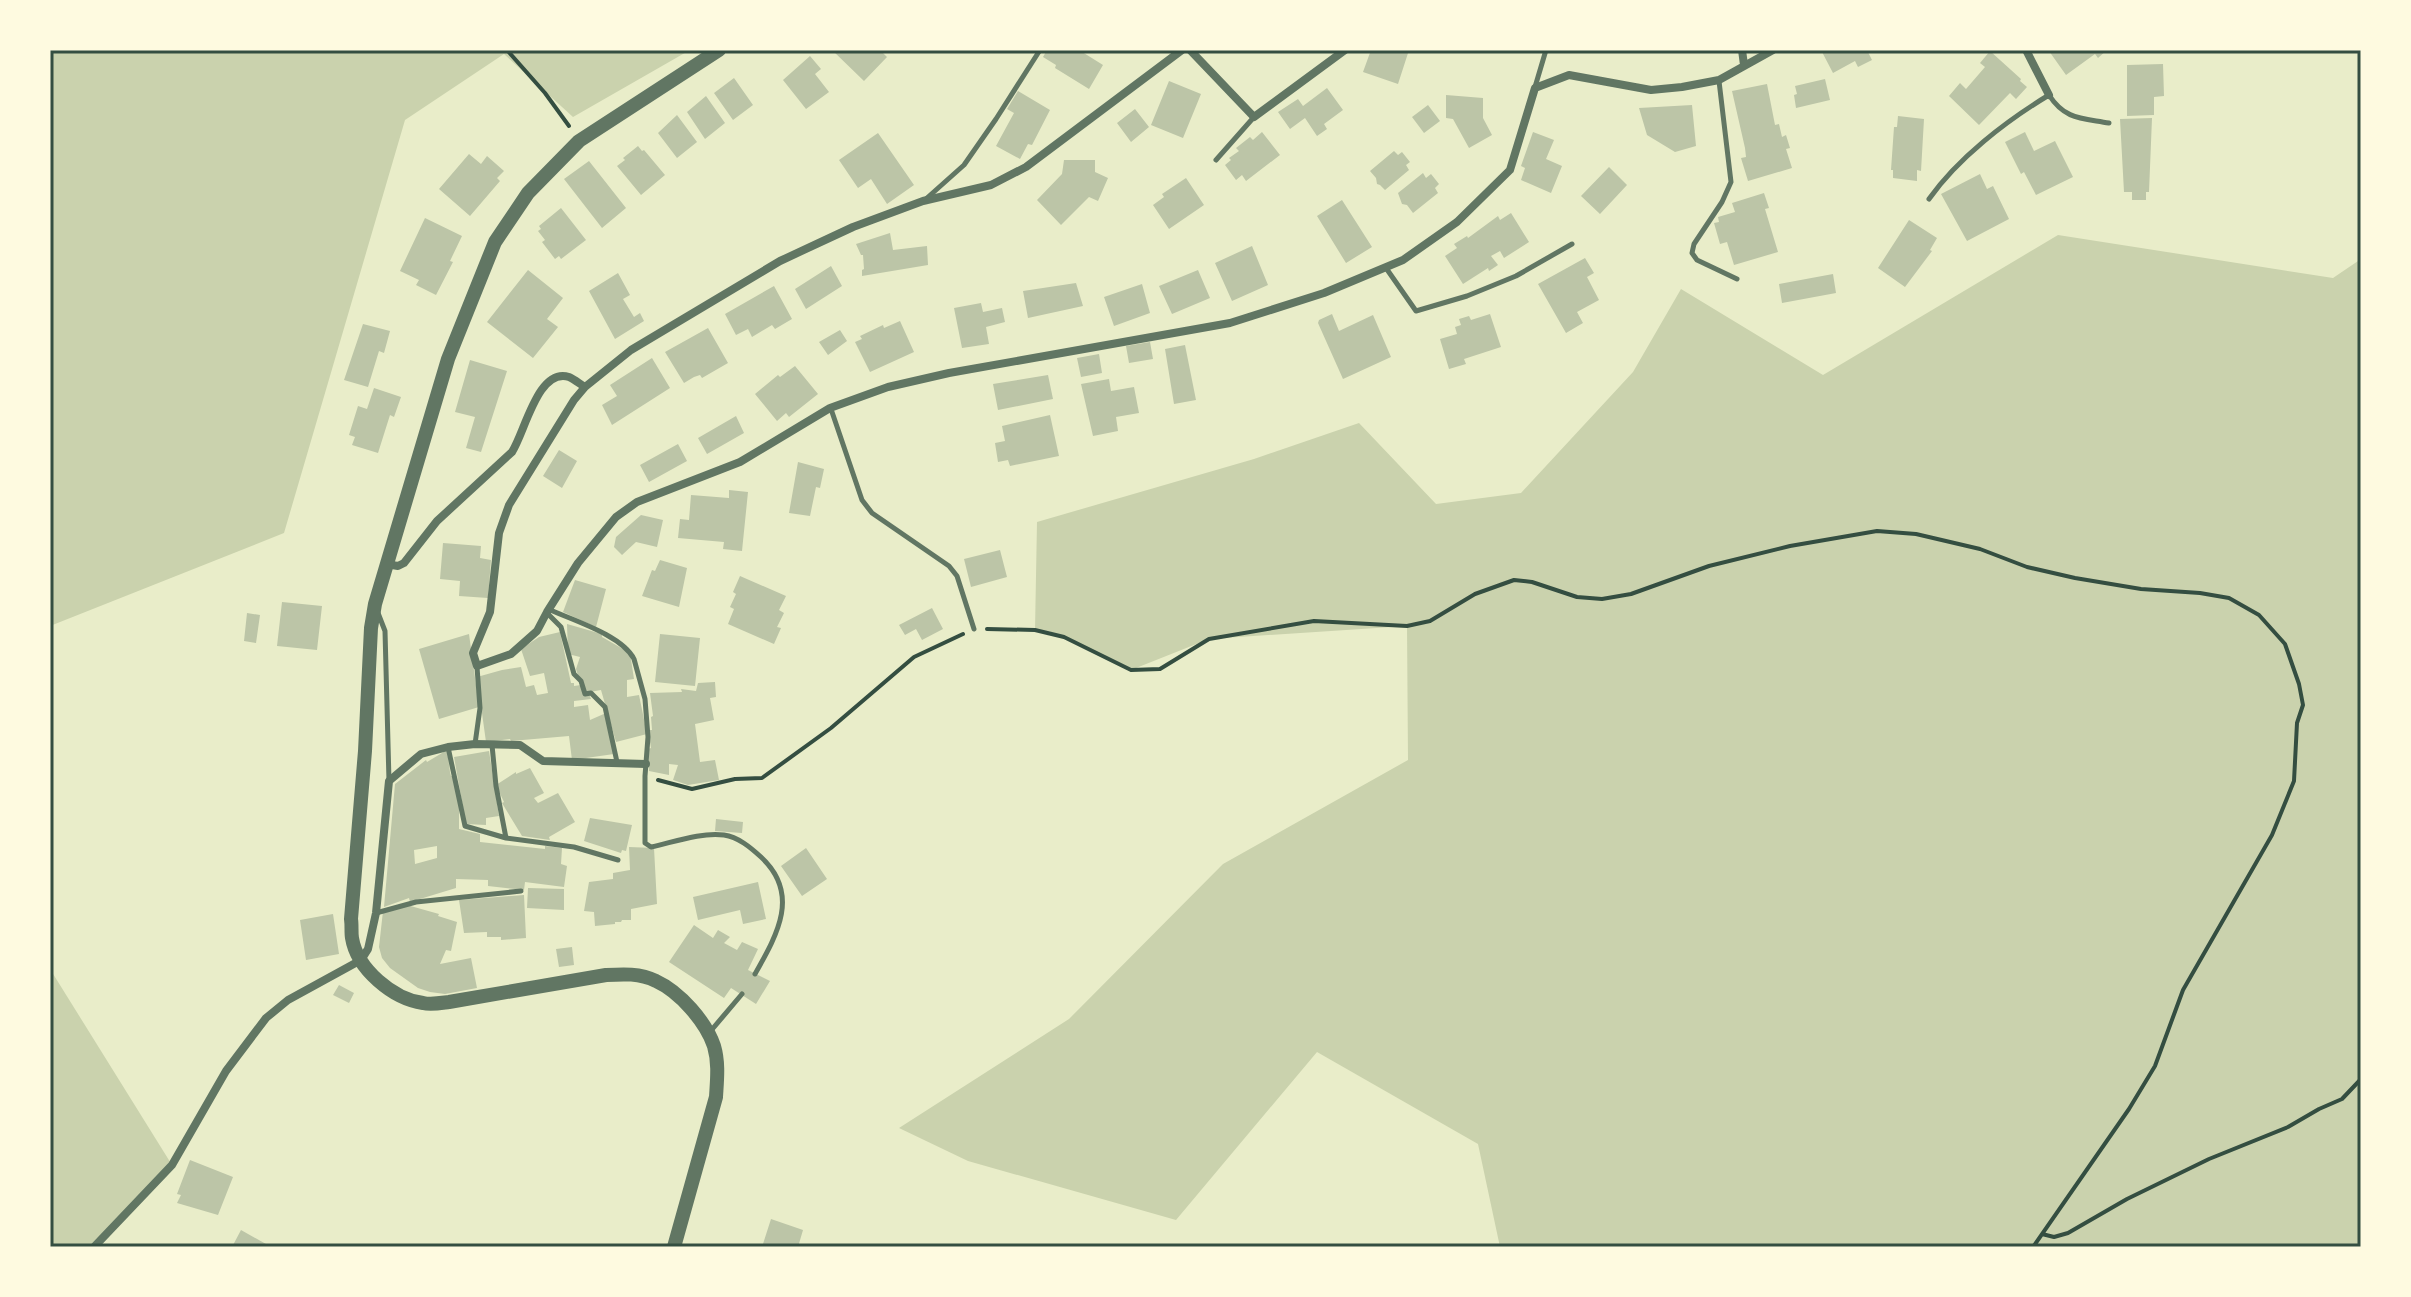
<svg xmlns="http://www.w3.org/2000/svg" width="2411" height="1297" font-family="'Golos Text',sans-serif">
  <rect width="100%" height="100%" fill="#e9edc9"/>
  <path fill="#cad2ad" d="M50 50H690L573 117 504 54 405 120 284 533 50 626Z
    M2058 235 2333 278 2361 259V1247H1500L1478 1144 1317 1052 1176 1220 968 1161 899 1128 1069 1019 1223 864 1408 760 1407 626 1209 639 1131 670 1064 637 1035 630 1037 522 1254 459 1359 423 1436 504 1521 493 1633 372 1681 289 1823 375Z
    M50 969 172 1165 94 1247H50Z"/>
  <path fill="#bcc5a7" fill-rule="evenodd" d="M832 50H880L887 57 864 81Z
    M1047 50H1079L1103 65 1089 89 1055 68 1056 65 1043 57Z
    M1371 50H1409L1398 84 1363 72Z
    M1821 50H1867L1872 60 1858 67 1855 61 1833 73Z
    M2051 50H2107L2098 58 2095 54 2066 75 2049 51Z
    M1990 51 2021 79 2020 81 2027 87 2016 99 2010 93 1979 125 1949 96 1960 83 1966 89 1985 67 1980 63Z
    M810 56 821 69 815 74 829 92 806 109 783 80Z
    M2163 64 2164 96 2154 97V115L2127 116V65Z
    M734 78 753 105 733 120 714 93Z
    M1825 79 1830 100 1796 108 1794 95 1797 94 1795 86Z
    M1169 81 1201 94 1183 138 1151 125Z
    M1767 84 1775 125 1779 124 1782 137 1786 135 1790 148 1786 149 1792 168 1748 181 1741 158 1746 157 1745 148 1732 91Z
    M1327 88 1343 110 1324 124 1327 129 1317 136 1305 118 1290 129 1278 112 1298 99 1303 106Z
    M1018 91 1050 110 1032 145 1028 144 1020 159 996 146 1014 113 1007 109Z
    M1446 95 1483 98V118L1492 135 1469 148 1453 119 1446 118Z
    M706 96 725 123 705 139 687 112Z
    M1428 105 1440 121 1424 133 1412 117Z
    M1692 105 1696 146 1675 152 1647 135 1639 108Z
    M1135 109 1149 127 1131 142 1117 123Z
    M677 115 697 142 677 158 658 133Z
    M1898 116 1924 119 1921 171 1917 170V181L1893 178V170H1891L1894 127H1897Z
    M2152 118 2149 192H2146V200H2132V192H2124L2120 119Z
    M1262 132 1280 155 1246 181 1242 175 1236 180 1225 165 1231 160 1229 158 1239 151 1236 148 1250 137 1253 140Z
    M1533 132 1554 140 1546 159 1562 166 1551 193 1521 180 1525 168 1521 166Z
    M2025 132 2034 151 2055 141 2073 177 2036 195 2024 172 2021 174 2005 142Z
    M878 133 914 185 887 204 871 179 858 188 839 160Z
    M638 146 642 151 644 150 665 175 641 195 617 166 625 160 623 158Z
    M1394 151 1398 155 1402 152 1410 162 1406 165 1409 170 1385 190 1380 185 1377 184 1376 178 1370 171Z
    M469 154 481 164 487 156 504 171 497 178 500 181 470 216 439 189Z
    M1064 160H1095V172L1108 178 1098 201 1089 197 1061 225 1037 200 1062 174Z
    M589 161 626 208 602 228 564 179Z
    M1609 167 1627 185 1600 214 1581 196Z
    M1423 173 1426 178 1431 174 1439 184 1435 188 1438 193 1413 213 1407 205 1402 204 1398 193Z
    M1980 174 1987 189 1993 186 2009 219 1967 241 1941 194Z
    M1186 178 1204 205 1169 229 1153 205 1164 197 1162 194Z
    M1764 193 1769 208 1765 209 1778 252 1734 265 1727 242 1720 244 1714 223 1719 222 1718 217 1735 212 1732 203Z
    M1342 200 1372 247 1346 263 1317 216Z
    M561 208 586 240 561 259 559 256 555 259 542 242 545 240 538 231 541 229 539 226Z
    M1511 213 1529 242 1504 258 1500 251 1491 256 1498 265 1489 271 1488 268 1463 284 1445 256 1457 248 1454 244 1467 236 1468 238 1498 216 1500 220Z
    M425 218 462 236 450 261 453 262 436 295 416 285 419 280 400 271Z
    M1909 220 1937 238 1930 250 1932 251 1905 287 1878 268Z
    M890 233 893 250 927 246 928 265 862 276V270L864 269 863 255H861L856 244Z
    M1252 246 1268 285 1232 301 1215 263Z
    M1585 258 1594 273 1587 277 1599 300 1577 312 1583 323 1566 333 1538 284Z
    M831 266 842 286 806 309 795 289Z
    M528 270 563 298 547 319 558 327 533 358 487 322Z
    M1198 270 1210 298 1172 314 1159 286Z
    M618 273 630 295 623 299 634 317 640 313 644 321 615 339 589 291Z
    M1833 274 1836 293 1782 303 1779 284Z
    M1076 283 1083 306 1028 318 1023 291Z
    M1142 284 1150 313 1114 326 1104 297Z
    M774 286 792 319 775 329 772 325 752 337 748 329 736 335 725 314Z
    M981 303 983 312 1002 308 1005 322 986 327 989 344 962 348 954 308Z
    M1332 314 1339 331 1373 315 1391 357 1343 379 1318 323 1319 320Z
    M1490 314 1501 347 1464 359 1466 364 1449 369 1440 339 1457 334 1455 327 1461 325 1459 319 1469 316 1471 320Z
    M900 321 914 352 870 372 855 342 862 339 860 336 883 325 884 328Z
    M363 324 390 331 384 353 379 351 368 387 344 380Z
    M708 328 728 363 702 378 700 375 694 377 684 383 665 352Z
    M840 330 847 341 828 355 819 342Z
    M1150 342 1153 359 1129 363 1126 346Z
    M1185 345 1196 400 1174 404 1165 349Z
    M1099 354 1102 373 1081 377 1077 358Z
    M652 358 670 388 612 425 602 405 617 396 610 385Z
    M470 360 507 371 481 452 466 448 475 417 455 412Z
    M795 366 818 394 789 417 786 413 777 421 755 394 778 375 780 377Z
    M1048 375 1053 399 998 410 993 384Z
    M1109 379 1111 391 1134 387 1139 413 1116 417 1118 431 1093 436 1081 384Z
    M374 388 401 397 394 417 390 415 378 453 352 445 355 437 349 435 358 406 367 409Z
    M1050 415 1059 456 1010 466 1008 460 998 462 995 443 1005 441 1002 426Z
    M736 416 744 433 707 454 698 438Z
    M678 444 687 461 649 482 640 465Z
    M559 450 577 461 562 488 543 476Z
    M798 462 824 469 820 488 816 487 810 516 789 513Z
    M729 490 748 492 742 551 723 549 724 542 678 538 680 519 689 520 691 495 729 498Z
    M641 515 663 520 657 547 636 542 622 555 614 547 616 537Z
    M443 543 481 546 480 558 491 560 488 598 459 596 460 581 440 579Z
    M1000 550 1007 577 971 587 964 559Z
    M660 560 687 568 679 607 642 596 652 570 655 571Z
    M740 576 786 596 779 610 784 613 777 627 781 628 774 644 728 624 734 609 730 607 736 594 733 592Z
    M575 580 606 589 596 627 563 612Z
    M282 602 322 606 317 650 277 646Z
    M932 608 943 629 922 640 916 629 905 635 899 625Z
    M247 613 260 615 256 643 244 641Z
    M567 624 602 634V637L630 653 634 679 627 680V697L639 695 647 734 616 742 601 690 584 693 589 694 591 699 574 701V707L588 705 590 720 606 713 614 754 572 760 569 736 511 741 510 739 486 742 477 677 502 670 521 667 526 687 534 685 537 695 548 693 544 673 530 676 521 649 539 637 560 632 571 683H574V686L581 685 576 669 580 657 568 654Z
    M469 634 479 707 439 719 419 649Z
    M660 634 700 638 695 686 655 682Z
    M715 682 716 697 710 698 714 720 695 724 700 762 715 760 719 780 688 785 673 780 678 765 669 764V775L649 771 648 749 651 748 648 730H652L651 717 653 716 650 693 682 692 681 689 696 691 698 683Z
    M447 750 450 772 451 776H455L459 804V829L480 834V842L545 849V846L562 848 561 864 567 866 564 887 525 882 524 890 488 886V880L456 879V888L410 902 409 898 384 907 395 784 426 760 427 762ZM437 846V858L415 864 414 850Z
    M489 751 499 816 486 818V825L466 824 454 757Z
    M530 768 544 793 534 798 538 803 558 793 575 822 549 837 550 840 522 836 502 803 504 802 496 785 516 772V774Z
    M590 818 632 825 626 851 622 850 621 853 584 841Z
    M716 819 743 822 742 833 715 831Z
    M629 847 654 848 657 904 631 909V920H622L621 922H615V924L595 926 594 912 584 911 589 882 613 879V873L630 870Z
    M806 848 827 879 802 896 781 866Z
    M758 882 766 919 743 924 740 910 698 920 693 897Z
    M528 888 564 889V910L527 908Z
    M524 895 526 938 501 940V937H487V932L464 933 459 900Z
    M407 905 439 914 438 916 457 922 451 951 446 950 440 964 471 958 477 988 445 994 430 992 418 988 390 968 382 958 379 947 383 911Z
    M333 914 339 954 306 960 300 920Z
    M694 925 713 938 718 930 730 937 724 943 737 950 742 942 758 949 748 970 770 981 756 1004 731 988 724 998 669 962Z
    M572 947 574 965 559 967 556 949Z
    M339 985 354 993 349 1003 333 995Z
    M190 1160 233 1177 218 1215 177 1203 181 1195 177 1194Z
    M771 1219 803 1230 798 1247H762Z
    M241 1230 266 1244 265 1247H232Z"/>
  <g fill="none" stroke-linecap="round" stroke-linejoin="round">
    <path stroke="#344e41" stroke-width="4" d="M507 50 545 93 569 126
      M987 629 1035 630 1064 637 1131 670 1160 669 1209 639 1314 621 1407 626 1430 621 1475 594 1514 580 1532 582 1577 597 1602 599 1631 594 1709 566 1790 546 1877 531 1916 534 1980 549 2027 567 2075 578 2141 589 2200 593 2229 598 2259 615 2285 644 2299 684 2303 705 2297 723 2294 781 2272 835 2183 990 2155 1066 2129 1109 2033 1247
      M658 780 692 789 735 779 762 778 831 728 914 657 963 634
      M2042 1234 2054 1237 2068 1233 2127 1199 2209 1159 2288 1127 2319 1109 2342 1099 2361 1079"/>
    <path stroke="#617663" stroke-width="5" d="M1719 81 1731 182 1722 202 1694 244 1692 253 1697 260 1737 279
      M1535 87 1546 50
      M1216 160 1254 117
      M927 198 964 165 996 119 1040 50
      M1929 199C1958 158 2006 121 2049 95 2065 120 2082 118 2109 123
      M1386 268 1416 311 1467 296 1516 276 1572 244
      M831 409 862 500 872 513 949 566 957 576 974 629
      M548 609C572 620 622 635 634 659L645 699 648 737 645 776V843L651 847C674 842 701 832 724 835 738 837 750 847 761 857 801 894 777 935 755 974
      M378 613 385 631 389 781
      M547 613 561 627 574 674 581 681 585 694 591 693 605 707 617 762
      M475 744 480 708 477 667
      M492 745 496 786 506 838
      M448 747 465 826 506 838 574 847 618 860
      M376 913 416 902 521 891
      M709 1033 742 994"/>
    <path stroke="#617663" stroke-width="8" d="M1182 50 1026 167 991 185 923 201 853 227 780 261 631 350 585 387 574 400 509 505 499 533 490 612 473 653 477 666 511 654 537 631 547 612 578 563 616 517 637 502 740 462 830 408 888 387 949 373 1230 323 1324 293 1403 260 1457 222 1510 170 1535 88 1569 75 1651 90 1682 87 1719 80 1773 50
      M1190 50 1254 117 1345 50
      M1742 50 1744 65
      M2026 50 2049 95
      M386 564 398 566 404 563 437 521 512 452C525 432 538 367 569 377 574 379 580 384 585 387
      M94 1247 172 1165 226 1071 266 1018 288 1000 361 960 368 949 376 913 389 781 421 754 448 747 475 744 520 745 543 761 646 764"/>
    <path stroke="#617663" stroke-width="14" d="M674 1247 716 1097C717 1080 719 1063 714 1046 706 1022 680 992 656 981 640 973 623 974 606 975L449 1002C441 1003 431 1005 423 1003 393 999 357 969 352 938 351 932 352 925 351 919L365 751 371 628 375 604 448 359 495 242 528 193 579 141 719 50"/>
  </g>
  <rect width="2411" height="1297" fill="none" stroke="#fefae0" stroke-width="104"/>
  <rect x="52" y="52" width="2307" height="1193" fill="none" stroke="#344e41" stroke-width="3"/>
</svg>
